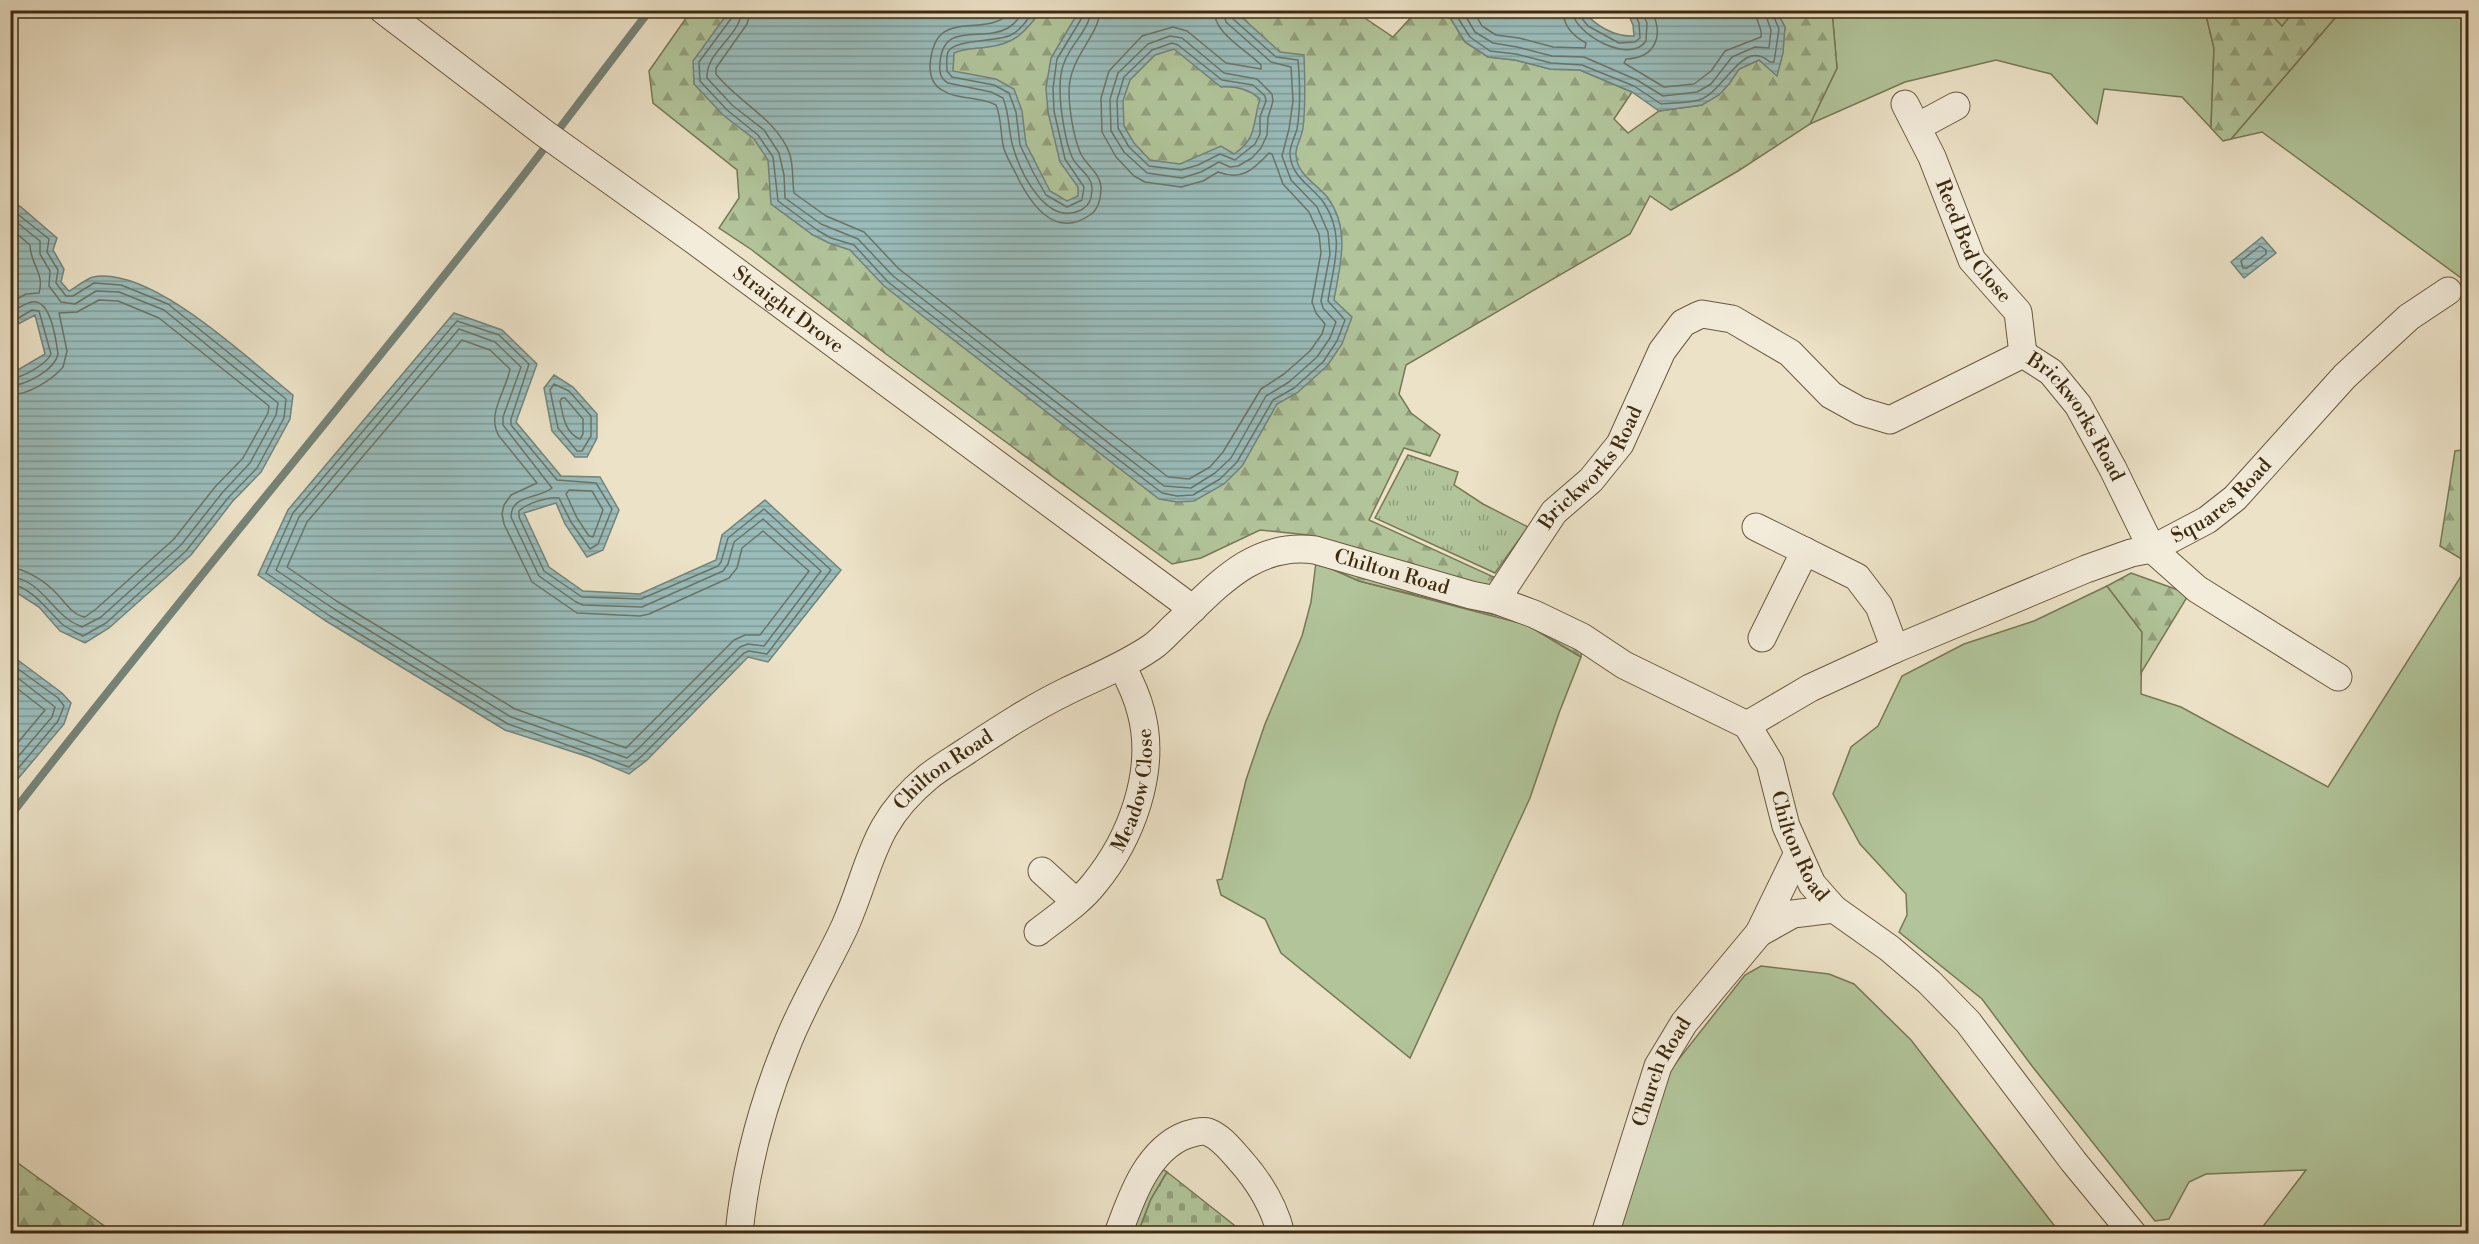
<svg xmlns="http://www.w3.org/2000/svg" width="2479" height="1244" font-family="'Libre Bodoni',serif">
  <defs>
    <pattern id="forest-firs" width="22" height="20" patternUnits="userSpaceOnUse" patternTransform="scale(1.5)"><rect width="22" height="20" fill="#b1c49a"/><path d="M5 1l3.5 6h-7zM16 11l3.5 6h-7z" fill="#919f7c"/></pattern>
    <pattern id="cemetery-stones" width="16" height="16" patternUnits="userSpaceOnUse" patternTransform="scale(1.5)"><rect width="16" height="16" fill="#b1c49a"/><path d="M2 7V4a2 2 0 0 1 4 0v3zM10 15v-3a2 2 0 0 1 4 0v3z" fill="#919f7c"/></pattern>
    <pattern id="park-tufts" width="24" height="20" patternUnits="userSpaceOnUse" patternTransform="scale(1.5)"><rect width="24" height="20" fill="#b1c49a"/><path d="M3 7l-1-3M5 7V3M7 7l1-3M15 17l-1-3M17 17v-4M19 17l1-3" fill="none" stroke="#919f7c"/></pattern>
    <pattern id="water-rules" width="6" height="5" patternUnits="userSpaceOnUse" patternTransform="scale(1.5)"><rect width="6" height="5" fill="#9abdbc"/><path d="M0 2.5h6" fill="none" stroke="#7f9a97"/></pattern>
  </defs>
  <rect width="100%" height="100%" fill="#ece2c7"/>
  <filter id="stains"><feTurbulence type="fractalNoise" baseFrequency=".00333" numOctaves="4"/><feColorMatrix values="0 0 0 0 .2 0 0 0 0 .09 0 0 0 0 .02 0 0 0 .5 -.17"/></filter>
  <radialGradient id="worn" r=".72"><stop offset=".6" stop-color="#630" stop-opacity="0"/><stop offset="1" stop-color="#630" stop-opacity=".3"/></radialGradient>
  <path fill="#b1c49a" stroke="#787854" stroke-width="1.5" d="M1832 11H2205L2214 48 2211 128 2182 97 2104 89 2097 124 2051 74 1996 60 1905 82 1810 124 1837 68Z
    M2268 11H2294L2282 27Z
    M2341 11H2468V283L2262 132 2231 139Z
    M1316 562 1359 581 1527 625 1581 657 1559 713 1530 798 1410 1058 1281 953 1265 919 1221 895 1217 880 1222 879 1246 780 1265 724 1302 636 1311 602Z
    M2463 573 2468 577V1233H2258L2306 1170 2206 1174 2189 1182 2169 1219 2155 1221 2032 1066 1982 999 1899 932 1907 915 1906 894 1860 844 1833 794 1851 747 1878 726 1902 676 1964 644 2034 621 2107 586 2142 632 2141 694 2181 707 2328 787Z
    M1761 966 1829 974 1854 984 1911 1040 2060 1233 1614 1234 1671 1069 1745 975Z
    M1151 1162 1167 1172 1151 1199 1138 1233 1118 1234Z"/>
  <path fill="url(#forest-firs)" stroke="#787854" stroke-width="1.5" d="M1353 10 1393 37 1415 13 1414 11H1446L1465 42 1488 57 1515 60 1550 69 1580 70 1632 92 1614 119 1628 133 1659 111 1702 105 1729 84 1739 69 1759 60 1777 75 1785 27 1776 11H1832L1837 68 1810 124 1738 171 1671 210 1650 196 1630 234 1406 365 1399 394 1411 413 1440 435 1430 456 1404 448 1369 520 1498 579 1488 597 1582 637 1581 657 1523 622 1359 581 1316 562 1315 550 1308 535 1260 530 1201 558 1172 564 886 354 752 250 719 228 739 198 737 170 653 103 649 71 691 11Z
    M2205 11H2268L2282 26 2294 11H2341L2231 139 2223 141 2211 128 2214 48Z
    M2468 449V563L2440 546 2455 451Z
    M2131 573 2189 594 2141 673 2142 632 2107 586Z
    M11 1158 114 1233H11Z"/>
  <path fill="url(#cemetery-stones)" stroke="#787854" stroke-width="1.5" d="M1167 1172 1234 1225 1242 1233H1138L1151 1199Z"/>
  <path fill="url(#park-tufts)" stroke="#787854" stroke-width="1.5" d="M1408 455 1458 472 1454 485 1483 504 1528 527 1495 573 1375 518Z"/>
  <path fill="url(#water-rules)" stroke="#758377" stroke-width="1.5" fill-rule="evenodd" d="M730 10 1041 11C1025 32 1015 44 988 47 976 49 966 48 954 53L953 71 996 79 1014 89 1022 111 1026 144 1050 191 1067 201 1078 196V187L1060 162 1048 112 1046 88 1051 58 1079 11H1237L1236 12 1280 52 1304 55C1305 80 1306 103 1303 128 1302 137 1295 147 1296 155 1297 175 1317 184 1328 198 1351 230 1340 265 1334 300L1352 317 1342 344 1327 366 1297 393 1277 404 1242 466 1224 484 1194 501 1177 502 1159 499 884 286 850 250 829 243 813 235 771 204 768 160 754 139 723 115 694 84 693 61ZM1174 49 1221 87C1236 86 1249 89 1260 99 1252 124 1258 138 1234 154L1221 146 1180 164 1150 160 1134 143 1124 126 1123 101 1130 80 1155 55Z
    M1446 11H1584C1595 26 1615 37 1634 36L1633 25 1628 14 1618 11H1776L1785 27 1783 53 1777 76 1759 60 1739 69 1729 84 1719 95 1702 105 1659 111 1632 92 1580 70 1550 69 1515 60 1488 57 1465 42Z
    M11 201 21 207 57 238 53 250 64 269 61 282 69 291C76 287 86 279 93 277 152 266 249 360 293 395L290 419 261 472 232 502 191 555 109 628 85 643 60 631 39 607 11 589V374L45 354 35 315 16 325 11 332Z
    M2262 237 2276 253 2244 278 2231 262Z
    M454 313 502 330 537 364 516 422 561 476 600 477 619 510 603 550 587 557 565 524 556 503 524 513 549 567 583 591 640 594 716 560 722 535 765 500 841 570 768 662 748 657 647 760 629 774 589 757 505 730 326 621 258 575 288 510Z
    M554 375 573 387 597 414V438L587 457H575L552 431 544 388Z
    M11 655 62 693 71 703 64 724 11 787Z"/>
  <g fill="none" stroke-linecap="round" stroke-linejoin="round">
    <path stroke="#6c7466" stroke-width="1.5" d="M734 10 733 16 699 62 700 81 727 110 758 135 773 157 778 201 817 230 831 238 854 245 888 282 1162 493 1177 496 1193 495 1220 479 1237 462 1273 400 1294 388 1323 362 1337 341 1345 320 1328 301C1333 265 1346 237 1324 203 1312 186 1292 178 1290 155 1289 147 1295 137 1297 129 1301 106 1300 83 1298 60L1276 57 1232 18 1230 10
      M742 10C740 37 706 51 707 78L732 105 764 130 779 153 784 175 785 198 821 224 858 239 893 276 1164 486 1191 488 1215 473 1231 458 1266 396 1289 382 1317 357 1330 338 1336 322 1323 308 1321 301 1330 254 1328 232 1317 207 1291 180 1282 156 1289 129 1293 101 1291 67 1271 62 1226 22 1223 10
      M751 10 747 24 716 68V74C738 102 775 118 789 152 794 165 792 180 794 193L826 216 864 232 899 269 1168 477 1189 479 1210 467 1223 452 1261 389 1284 374 1310 351 1322 334 1325 324 1316 313 1312 302 1321 253 1319 234 1309 212 1283 184 1272 154 1269 153C1253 170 1242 181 1218 172L1203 181 1181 187 1145 182 1134 176 1116 157 1102 132 1101 98 1109 71 1142 36 1173 27 1187 31 1226 63 1261 69V65C1246 49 1214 34 1214 10
      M1013 10C985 43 934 2 930 66 930 76 933 85 942 90 957 100 979 96 996 105 1002 119 1000 134 1004 149 1007 158 1012 166 1016 174 1030 203 1054 240 1090 215 1099 209 1101 198 1101 187 1100 172 1085 165 1080 152 1073 135 1069 108 1069 90 1070 56 1099 36 1100 10
      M1024 10C1020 17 1015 24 1008 28 982 43 943 20 940 63 939 72 940 78 948 83L991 92 1003 98C1010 115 1008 131 1013 147 1021 174 1047 227 1081 210 1090 205 1092 198 1092 187 1091 175 1077 168 1072 157 1065 141 1060 107 1060 90 1060 82 1061 70 1064 63 1070 45 1090 29 1091 10
      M1034 10C1028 19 1021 30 1011 35 998 42 953 39 948 52 946 57 947 65 947 71L952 77 994 85 1009 93 1016 112 1020 145 1033 172 1046 195 1067 207 1082 200 1084 187 1065 159 1054 111 1053 88 1057 59 1083 16 1084 10
      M1453 10 1470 37 1490 51 1516 54 1551 63 1582 65 1634 86 1661 104C1673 103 1688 103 1699 100 1725 92 1742 37 1770 62H1774L1779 29 1771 10
      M1462 10 1475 32 1493 43 1517 47 1552 56 1584 57 1637 80 1663 96 1697 92 1711 84 1732 57 1755 47 1769 48 1771 30 1764 10
      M1473 10 1482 26 1496 35 1519 38 1553 47 1585 48 1586 43C1573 36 1563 26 1563 10
      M1572 10C1573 34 1630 65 1646 41L1647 23 1641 10
      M1579 10 1580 16 1588 26 1619 43 1635 42 1640 38 1639 23 1633 10
      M1651 10C1665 36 1655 58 1626 59L1624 63 1664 87 1694 84 1711 71 1725 51 1761 37C1763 29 1755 20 1755 10
      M1170 36 1182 38 1224 73 1257 79 1272 94 1273 101 1268 118 1267 135 1261 148 1252 158 1238 166 1230 167 1219 162 1201 172 1182 178 1147 173 1124 152 1111 131 1110 99 1118 73 1148 44Z
      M1172 43 1178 45 1222 80 1253 85 1265 96 1266 101 1260 117V134L1255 144 1235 160 1220 154 1198 165 1181 170 1149 166 1129 147 1118 128 1117 100 1124 77 1152 50Z
      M10 208 49 239 47 252 58 270 56 283 66 296H73L94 283 121 285 168 304 286 399 284 418 257 468 228 498 186 551 106 623 83 636C76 632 68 629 62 624 48 611 32 587 10 584
      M10 217 40 241V254L50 271 49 286 61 302 75 304 96 291 119 292 164 310 278 403 276 415 250 463 222 493 181 545 101 617 82 627C78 625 73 623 69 620 50 607 37 578 10 577
      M10 228 30 245C30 264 45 273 39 293L26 294 10 303
      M2260 246 2266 250V254L2247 268H2243L2241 261Z
      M10 313C17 309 25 303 32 302 51 299 56 340 58 354 55 370 26 385 10 386
      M457 321 499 335 529 364 511 419V425L557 480 596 483 612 509 598 544 590 549 571 522 559 498C548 496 526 504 519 511V517L544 571 582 597 641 599 718 566 721 562 728 538 764 509 831 570 767 654 749 651 744 653 643 755 629 767 508 724 330 616 266 573 293 513Z
      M10 323 32 310 39 311 51 354C46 365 23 377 10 379
      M459 329 495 342 521 367 503 417V425L552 488C539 499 511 494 511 517L539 576 576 602 583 605 642 607 723 571 728 564 734 542 763 519 821 571 764 646 748 644 740 647 638 749 627 758 511 717 334 609 276 570 299 517Z
      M462 340 490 350 510 369C506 391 486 415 499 436L537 483 511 495 504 505 502 514 504 524 532 582 577 613 640 616 649 614 729 578 737 568 742 548 763 531 809 571 760 635H745L734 640 626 748 515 709 338 602 287 567 307 522Z
      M554 384 569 391 591 416V436L582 451H577L558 428 550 390Z
      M10 395C28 395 52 380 63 367L67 351 59 313 77 312 99 300 118 301 159 318 269 406 268 413 243 458 215 487 174 539 96 609 85 617C72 615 65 602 56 593 46 582 25 568 10 568
      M562 398H565L583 419V434L580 439C565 433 563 416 560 401Z
      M569 490 592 491 603 510 593 537 589 536 577 518 566 494Z
      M10 663 58 698 64 706 58 721 10 778
      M10 672 55 707 52 717 10 766
      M10 683 45 710 10 752"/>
    <path stroke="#758377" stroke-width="8" d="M10 816C172 607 342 406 505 199 554 137 601 73 650 10"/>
    <defs>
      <g id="street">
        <path id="s1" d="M383 10 544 133 695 241 1193 609"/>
        <path id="s2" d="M1905 104 1932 157 1972 260 2018 312 2023 354"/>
        <path d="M1917 127 1956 106"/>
        <path id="s3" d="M2023 354 2051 372 2078 405 2113 469 2152 549 2197 589 2338 677"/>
        <path d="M1756 527 1857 577 1879 606 1895 649"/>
        <path id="s4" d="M1496 600 1554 512 1591 480 1620 444 1662 351 1683 323 1697 316 1702 314 1732 319 1790 353 1831 395 1860 411 1890 420 2023 354"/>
        <path d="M1762 638 1805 551"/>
        <path id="s5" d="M1747 725 1810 688 1895 649 2086 569 2131 553 2152 549 2207 520 2235 498 2345 376 2409 317 2448 291"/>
        <path d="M1797 855 1759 933 1793 914 1834 909"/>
        <path d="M1042 871 1076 902"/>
        <path id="s6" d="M1038 932C1057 917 1079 903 1094 884 1131 839 1157 771 1141 712 1137 696 1130 681 1122 666"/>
        <path id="s7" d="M739 1234C745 1170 762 1106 786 1047 802 1005 826 967 845 926 872 864 871 824 928 777 940 767 955 759 968 750 1000 729 1032 708 1067 691 1096 677 1126 665 1152 647 1162 640 1169 631 1177 624 1218 585 1254 542 1315 550L1471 595 1496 600 1534 614 1582 637 1624 665 1747 725 1770 763 1786 826 1812 884 1834 909 1889 948 1929 982 1968 1022 2073 1161 2133 1234"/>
        <path d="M1118 1234C1131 1198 1147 1150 1186 1135 1192 1133 1202 1130 1208 1132 1221 1137 1230 1149 1239 1159 1258 1180 1274 1206 1281 1234"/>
        <path id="s8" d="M1605 1234 1658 1066 1684 1023 1759 933"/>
      </g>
    </defs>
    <use href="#street" stroke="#6a593d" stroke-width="29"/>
    <use href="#street" stroke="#f3ecdb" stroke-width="27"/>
  </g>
  <g text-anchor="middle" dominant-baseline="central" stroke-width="5" stroke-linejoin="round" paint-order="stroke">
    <g font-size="20" fill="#3e2b0f" stroke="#f3ecdb">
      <text stroke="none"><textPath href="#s2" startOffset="154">Reed Bed Close</textPath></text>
      <text stroke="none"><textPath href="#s1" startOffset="504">Straight Drove</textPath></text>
      <text stroke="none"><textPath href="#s3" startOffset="84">Brickworks Road</textPath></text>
      <text stroke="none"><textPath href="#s4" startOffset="164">Brickworks Road</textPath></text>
      <text stroke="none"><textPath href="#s5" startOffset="528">Squares Road</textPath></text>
      <text stroke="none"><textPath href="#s7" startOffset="1038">Chilton Road</textPath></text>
      <text stroke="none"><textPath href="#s7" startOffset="518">Chilton Road</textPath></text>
      <text stroke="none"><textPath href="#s6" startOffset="178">Meadow Close</textPath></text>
      <text stroke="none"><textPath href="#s7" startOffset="1560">Chilton Road</textPath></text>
      <text stroke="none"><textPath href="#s8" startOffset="172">Church Road</textPath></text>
    </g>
  </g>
  <rect width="2479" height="1244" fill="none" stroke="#ece2c7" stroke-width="36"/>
  <rect x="12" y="12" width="2455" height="1220" fill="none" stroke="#3e2b0f" stroke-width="3"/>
  <rect x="18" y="18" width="2443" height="1208" fill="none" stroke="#3e2b0f" stroke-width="1.5"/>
  <rect width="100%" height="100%" filter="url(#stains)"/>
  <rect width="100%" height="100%" fill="url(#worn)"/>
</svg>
